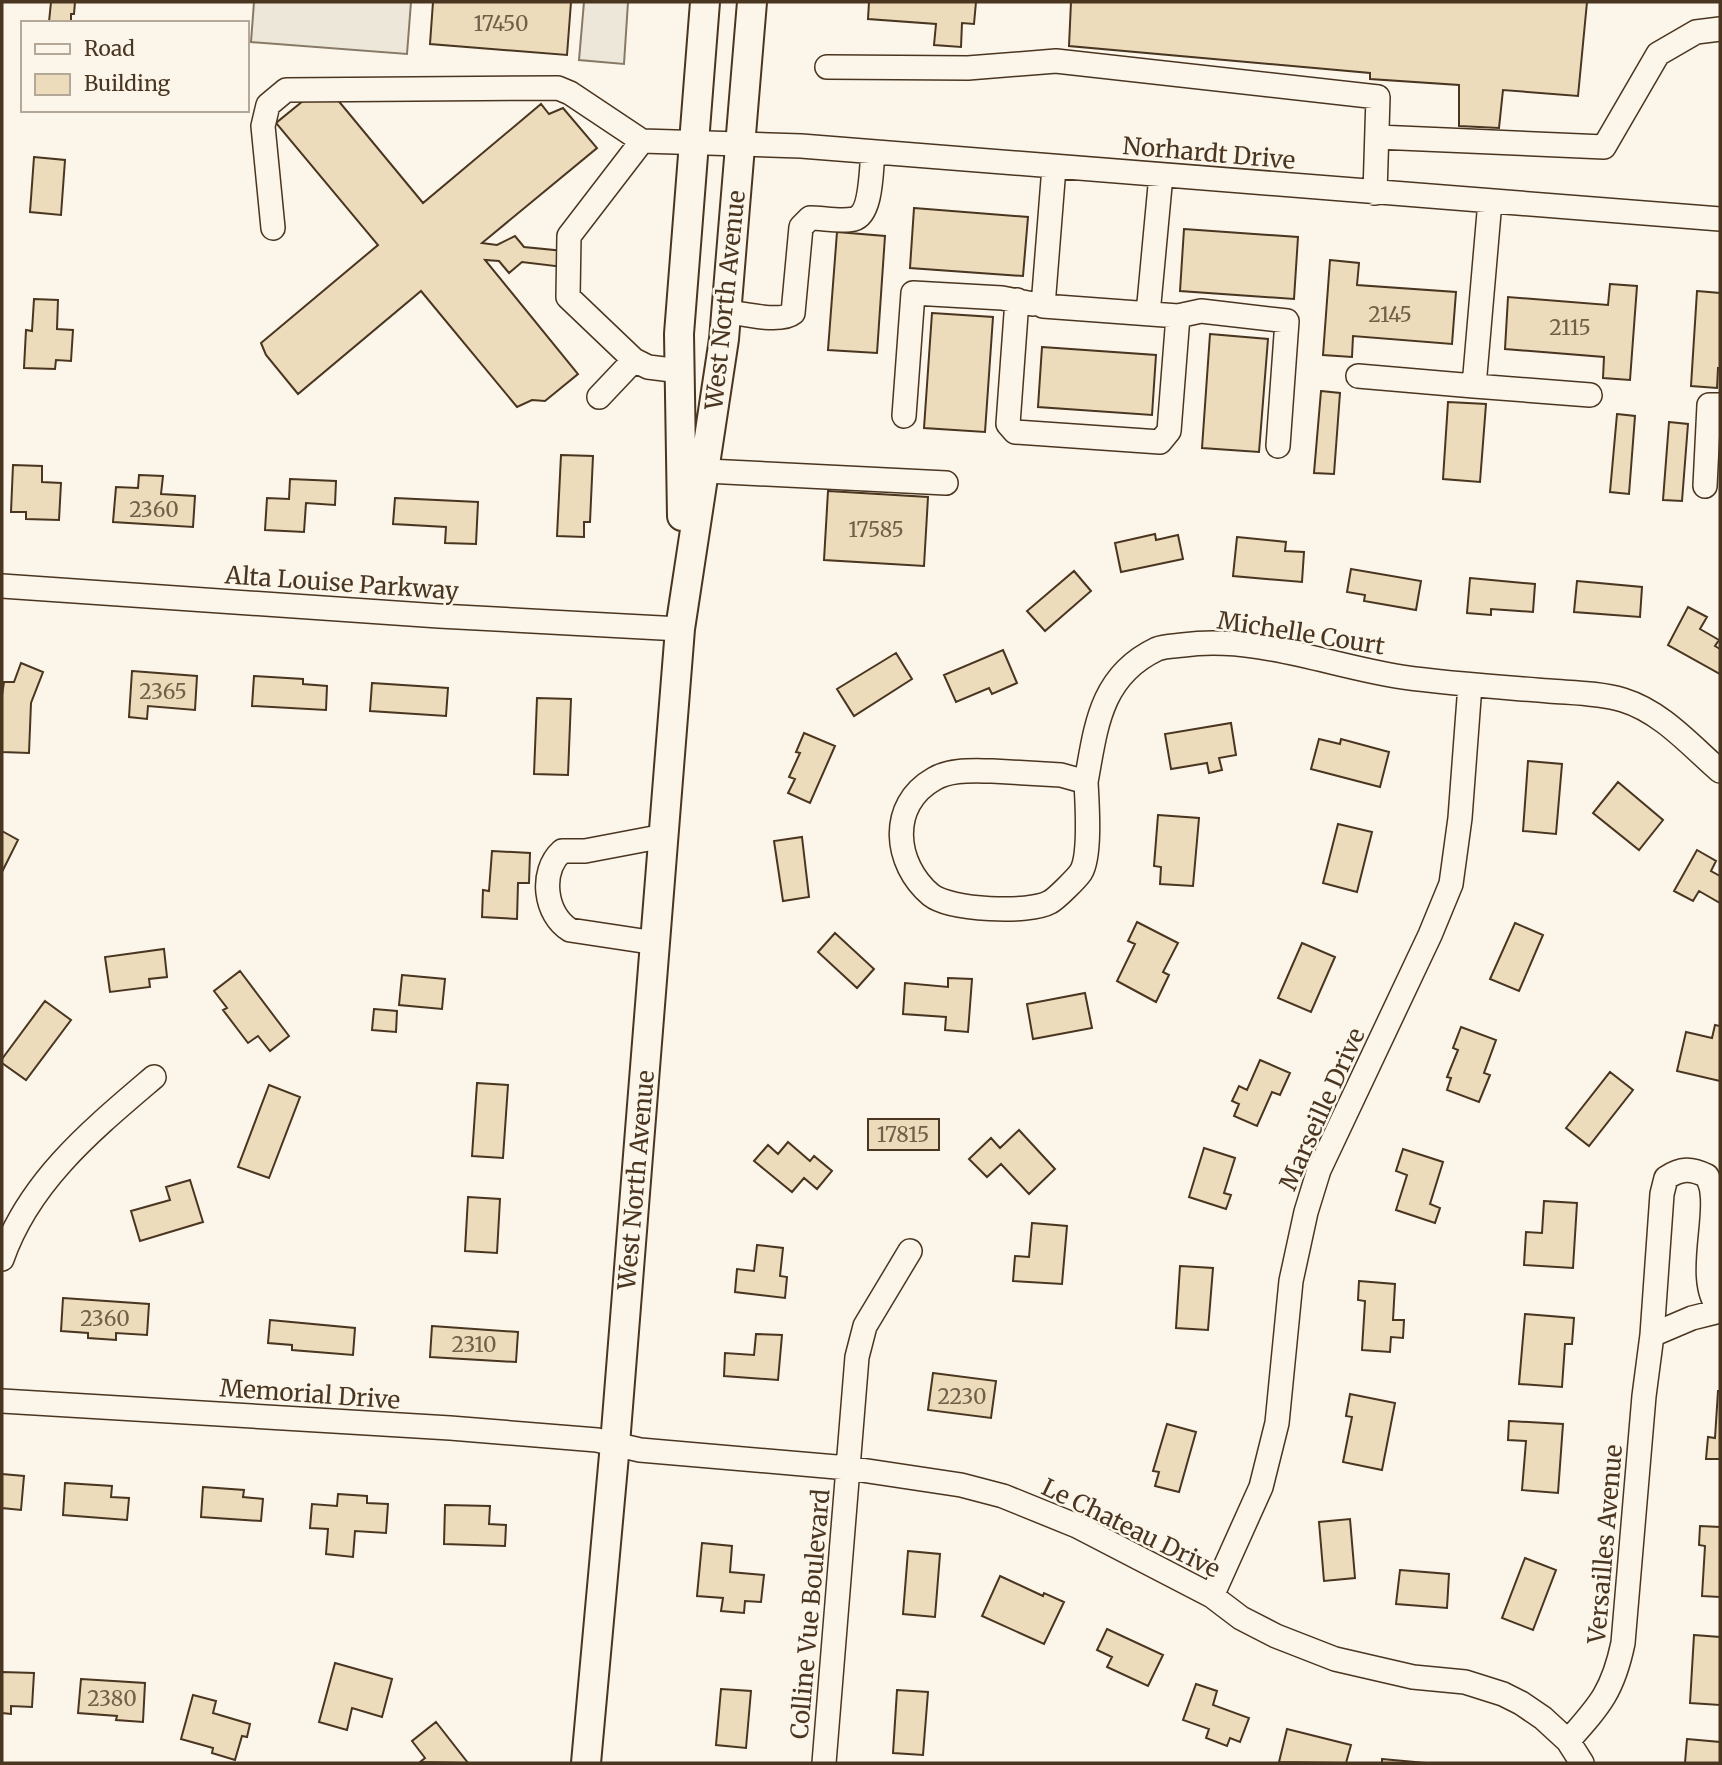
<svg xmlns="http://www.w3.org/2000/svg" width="1722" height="1765" font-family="Merriweather,serif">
  <rect width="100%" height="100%" fill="#fbf6e9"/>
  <path fill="#ede7d9" stroke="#887966" stroke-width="2" d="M254 2H411L407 54 251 42Z
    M584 2H628L624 64 579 60Z"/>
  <path fill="#ecdcbc" stroke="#4a3520" stroke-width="2" d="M51 2H75L74 14H71V23H45L49 22Z
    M433 2H571L567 55 430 44Z
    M869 2H976L974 24 962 23 961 47 934 45 936 24 868 19Z
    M1071 2H1587L1578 96 1503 90 1499 128 1459 126V85L1370 79V73L1069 46Z
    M314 92 332 93 423 203 541 104 549 114 563 108 597 148 482 243 497 245 515 236 524 247 564 251 563 267 522 262 509 273 499 261 485 260 578 374 545 401 532 400 517 407 421 291 298 394 266 355 261 343 378 245 276 123Z
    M34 157 65 160 61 215 30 212Z
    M914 208 1028 217 1023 276 910 268Z
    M1184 229 1298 237 1294 299 1180 291Z
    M837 232 885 236 877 353 828 350Z
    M1330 260 1359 263 1357 285 1456 292 1452 344 1353 336 1352 357 1323 355Z
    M1610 284 1637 286 1630 380 1603 378 1604 357 1505 349 1508 297 1608 305Z
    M1697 291 1720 293V368H1718L1717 388 1691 386Z
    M34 299 58 300 57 329 73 330 71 361 56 360 55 369 24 368 26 330 32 331Z
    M932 313 993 317 985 432 924 428Z
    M1210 334 1268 339 1259 452 1202 448Z
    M1042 347 1156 355 1152 415 1038 407Z
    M1321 391 1340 393 1334 474 1314 473Z
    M1448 402 1486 404 1480 482 1443 479Z
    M1617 414 1635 416 1629 494 1610 492Z
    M1669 422 1688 424 1682 501 1663 500Z
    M561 455 593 456 590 522H584V537L557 536Z
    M13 465 42 466V482L61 483 59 520 26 519V512H11Z
    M139 475 163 476 161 494 195 496 193 527 113 522 116 487 138 488Z
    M290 479 336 481 335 505 306 503 304 532 265 530 267 498 289 499Z
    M828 491 928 497 924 566 824 560Z
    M395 498 478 502 476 544 445 543 446 527 393 524Z
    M1155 534 1156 540 1178 535 1183 559 1121 572 1115 543Z
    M1237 537 1286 542 1285 551 1304 552 1302 582 1233 576Z
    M1351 569 1421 581 1416 610 1364 601 1365 595 1347 592Z
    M1074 571 1091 591 1045 631 1027 611Z
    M1470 578 1535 584 1533 612 1491 609V615L1467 613Z
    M1577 581 1642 587 1640 617 1574 612Z
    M1688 607 1707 617 1700 629 1719 640 1715 646 1720 649V674L1668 645Z
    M1003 650 1017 683 992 694 989 688 956 702 944 675Z
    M896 653 912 679 854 716 837 689Z
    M21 663 43 672 31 703 29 753 2 752V695L4 682H14Z
    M132 671 197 676 195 710 148 706 147 719 129 717Z
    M254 676 303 679V684L327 686 326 710 252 706Z
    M372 683 448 688 446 716 370 711Z
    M537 698 571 699 568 775 534 774Z
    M1231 723 1236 755 1219 758 1222 770 1209 773 1207 763 1171 769 1165 734Z
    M804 733 835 746 810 803 788 793 795 779 789 777 800 753 796 752Z
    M1319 739 1340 744 1341 739 1389 752 1380 787 1311 769Z
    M1528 761 1562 764 1556 834 1523 831Z
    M1618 782 1663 820 1639 850 1593 813Z
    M1158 815 1199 818 1193 886 1160 884 1161 867 1154 866Z
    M1338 824 1372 832 1357 892 1323 883Z
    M2 831 18 840 2 872Z
    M802 837 809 897 783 901 774 841Z
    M1697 850 1716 861 1711 871 1720 876V903L1699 891 1693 901 1674 891Z
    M492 851 530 853 529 883H518L517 919 482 917 483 890 489 891Z
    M1137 922 1178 943 1163 972 1169 975 1156 1002 1117 981 1135 944 1128 941Z
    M1515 923 1543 935 1519 991 1490 979Z
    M835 933 874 969 857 988 818 952Z
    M1302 943 1335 957 1311 1012 1278 998Z
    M164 949 167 977 149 979 150 987 110 992 105 957Z
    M240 971 289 1036 270 1051 258 1036 248 1043 223 1010 227 1008 214 991Z
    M402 975 445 979 442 1009 399 1005Z
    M948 978 972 979 968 1032 945 1030 946 1017 903 1014 905 983 948 987Z
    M1085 993 1092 1028 1033 1039 1027 1004Z
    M45 1001 71 1020 26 1080 2 1063V1059Z
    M374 1009 397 1011 396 1032 372 1030Z
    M1715 1025 1720 1026V1081L1677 1071 1686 1032 1712 1038Z
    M1461 1027 1496 1040 1484 1073 1490 1075 1479 1102 1447 1090 1451 1078 1447 1077 1458 1050 1453 1048Z
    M1260 1060 1290 1073 1280 1095 1272 1092 1257 1126 1234 1116 1239 1104 1232 1101 1239 1086 1247 1090Z
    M1610 1072 1633 1090 1589 1146 1566 1128Z
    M477 1083 508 1085 503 1158 472 1156Z
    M269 1085 300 1097 269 1178 238 1167Z
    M868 1119H939V1150H868Z
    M1019 1130 1055 1169 1029 1194 1001 1164 987 1177 969 1159 991 1138 1000 1148Z
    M788 1142 810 1161 814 1156 832 1171 817 1189 804 1178 792 1192 754 1161 768 1145 778 1154Z
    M1204 1148 1235 1158 1224 1193 1231 1195 1226 1209 1189 1197Z
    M1403 1149 1443 1162 1430 1204 1440 1208 1435 1223 1396 1210 1407 1175 1396 1171Z
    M190 1180 203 1222 140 1241 131 1211 170 1200 166 1187Z
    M468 1197 500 1199 497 1253 465 1251Z
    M1544 1201 1577 1203 1573 1268 1524 1265 1526 1232 1542 1233Z
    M1032 1223 1067 1226 1062 1284 1013 1281 1015 1256 1029 1257Z
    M757 1245 783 1248 780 1276 787 1277 785 1298 735 1292 737 1269 754 1271Z
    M1180 1266 1213 1268 1208 1330 1176 1328Z
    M1359 1281 1395 1284 1393 1320H1404L1403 1338 1391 1337 1390 1352 1362 1350 1365 1301 1358 1300Z
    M63 1298 149 1304 147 1335 116 1333V1340L88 1338V1333L61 1331Z
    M1525 1314 1574 1318 1572 1344H1565L1562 1387 1519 1384Z
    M270 1320 355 1328 353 1355 292 1350V1345L268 1343Z
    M432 1326 518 1332 516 1362 430 1357Z
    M756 1334 782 1335 778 1380 724 1376 725 1353 754 1355Z
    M933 1373 996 1381 991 1418 928 1410Z
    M1718 1391H1720V1459H1706L1708 1437 1715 1438Z
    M1350 1394 1395 1403 1382 1470 1343 1462 1352 1417 1346 1416Z
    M1509 1421 1563 1424 1558 1493 1522 1490 1526 1441 1508 1440Z
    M1167 1424 1196 1432 1179 1492 1155 1486 1159 1472 1153 1471Z
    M2 1474 24 1476 21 1510 2 1508Z
    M65 1483 112 1486 111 1497 129 1498 127 1520 63 1515Z
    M203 1487 244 1490 243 1497 263 1499 261 1521 201 1517Z
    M338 1494 367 1496V1503L388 1504 386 1533 355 1531 353 1557 326 1554 328 1529 310 1528 312 1504 337 1506Z
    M445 1505 490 1506 489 1524 506 1525 505 1546 444 1544Z
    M1350 1519 1355 1578 1324 1581 1319 1522Z
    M1700 1526 1720 1527V1597L1702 1596 1705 1546 1699 1545Z
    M702 1543 732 1546 730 1572 764 1575 761 1602 745 1601 744 1613 721 1611 723 1598 697 1596Z
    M908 1551 940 1554 935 1617 903 1614Z
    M1525 1558 1556 1570 1533 1630 1502 1618Z
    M1400 1570 1449 1574 1447 1608 1396 1604Z
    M1000 1576 1043 1596 1044 1593 1064 1602 1044 1644 982 1616Z
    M1107 1629 1163 1655 1148 1686 1107 1667 1112 1657 1097 1650Z
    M1694 1635 1720 1637V1705L1690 1703Z
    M335 1663 392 1679 382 1717 352 1708 347 1730 319 1722Z
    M2 1672 34 1673 32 1707 11 1706V1714L2 1713Z
    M81 1679 145 1683 143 1722 116 1720 117 1716 78 1713Z
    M1196 1684 1217 1691 1213 1705 1249 1718 1240 1742 1230 1738 1227 1746 1206 1738 1209 1729 1183 1720Z
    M721 1689 751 1691 746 1748 716 1745Z
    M897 1690 928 1692 923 1755 893 1753Z
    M193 1695 216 1701 213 1713 250 1724 247 1737 242 1736 235 1760 212 1753 213 1748 181 1739Z
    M436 1722 468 1763 420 1762 425 1758 412 1741Z
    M1287 1729 1351 1745 1346 1763 1279 1762Z
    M1687 1739 1720 1742V1763H1685Z
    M1382 1759 1426 1763H1382Z"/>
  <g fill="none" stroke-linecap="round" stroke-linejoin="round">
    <defs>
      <path id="minor" d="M827 67 968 68 1056 61 1378 97 1375 193
        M1377 137 1604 147 1658 54 1696 32 1720 29
        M1054 167 1043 306 1178 316 1201 311 1287 321 1278 446
        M1490 201 1474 386 1590 395
        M273 228 263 126 268 105 286 90 558 88 570 93 642 141
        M1017 300 1008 424 1015 432 1160 442 1169 431 1178 316
        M726 311C742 314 781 323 793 313L801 227 810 218C823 218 841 222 854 219 872 214 871 169 873 152
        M1148 314 1161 175
        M680 371 648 367 634 360 568 297 569 236 642 141 801 146 1720 219
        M1358 376 1474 386
        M599 397 634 360
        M904 416 913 293 1002 298 1033 304
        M687 470 946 483
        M1705 486 1709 405H1720
        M2 586 439 616 680 629
        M992 771 1061 775 1086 782C1087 802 1091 855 1081 872 1077 878 1056 899 1050 902 1029 914 950 910 931 895 894 864 888 805 934 779 951 769 973 771 992 771Z
        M1086 782C1096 727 1100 676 1157 649 1164 646 1175 646 1183 645 1257 635 1330 666 1402 677 1451 684 1500 687 1549 691 1574 693 1599 693 1623 700 1662 712 1690 745 1720 771
        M656 943 570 930C545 915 539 872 562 851H585L664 836
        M2 1259C29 1181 93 1129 154 1077
        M1652 1335 1692 1318 1720 1311
        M2 1401 450 1428 597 1440 640 1450 848 1468 961 1485 1003 1496 1077 1526 1212 1596 1241 1618 1276 1636 1335 1659 1413 1677 1465 1682 1503 1694 1521 1703 1543 1718 1568 1741 1582 1763
        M1212 1596 1261 1487 1277 1423 1291 1281 1306 1212 1319 1170 1430 935 1451 884 1460 818 1470 685
        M1568 1741C1600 1705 1613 1691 1623 1643L1644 1396 1652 1335 1662 1194 1666 1178C1681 1168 1691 1168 1707 1176 1709 1181 1712 1187 1712 1193 1717 1224 1696 1284 1720 1309
        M824 1763 857 1357 865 1326 910 1251"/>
      <path id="major" d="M682 516 679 334 705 2
        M586 1763 615 1444 680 629 724 339 752 2"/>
    </defs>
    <use href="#minor" stroke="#4a3520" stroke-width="26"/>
    <use href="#major" stroke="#4a3520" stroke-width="32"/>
    <use href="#minor" stroke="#fbf6e9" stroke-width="23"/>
    <use href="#major" stroke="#fbf6e9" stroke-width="28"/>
  </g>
  <g text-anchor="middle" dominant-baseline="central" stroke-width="5" stroke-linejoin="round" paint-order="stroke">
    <g font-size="21" fill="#725f47">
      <text x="501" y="23">17450</text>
      <text x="1390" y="314">2145</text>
      <text x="1570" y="327">2115</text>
      <text x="154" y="509">2360</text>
      <text x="876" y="529">17585</text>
      <text x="163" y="691">2365</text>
      <text x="903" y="1134">17815</text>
      <text x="105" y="1318">2360</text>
      <text x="474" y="1344">2310</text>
      <text x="962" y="1396">2230</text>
      <text x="112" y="1698">2380</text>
    </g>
    <g font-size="24" fill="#4a3520" stroke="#fbf6e9">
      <text transform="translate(1209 153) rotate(5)">Norhardt Drive</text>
      <text transform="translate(725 300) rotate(-84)">West North Avenue</text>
      <text transform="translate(342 583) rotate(4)">Alta Louise Parkway</text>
      <text transform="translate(1301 633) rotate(9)">Michelle Court</text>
      <text transform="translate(1322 1109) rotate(-66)">Marseille Drive</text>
      <text transform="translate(636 1180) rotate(-85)">West North Avenue</text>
      <text transform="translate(310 1394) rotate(4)">Memorial Drive</text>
      <text transform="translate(1131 1528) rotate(26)">Le Chateau Drive</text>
      <text transform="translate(1605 1544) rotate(-85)">Versailles Avenue</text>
      <text transform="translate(810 1614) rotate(-85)">Colline Vue Boulevard</text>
    </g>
  </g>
  <rect width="1722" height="1765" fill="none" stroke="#4a3520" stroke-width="7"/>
  <rect x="21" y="21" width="228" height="91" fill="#fbf6e9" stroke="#b4a999" stroke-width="2"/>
  <rect x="35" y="44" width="35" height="10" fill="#fbf6e9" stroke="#b4a999" stroke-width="2"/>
  <text x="84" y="56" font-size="21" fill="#4a3520">Road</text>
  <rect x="35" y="74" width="35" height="21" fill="#ecdcbc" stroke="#b4a999" stroke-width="2"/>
  <text x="84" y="91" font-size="21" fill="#4a3520">Building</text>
</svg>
